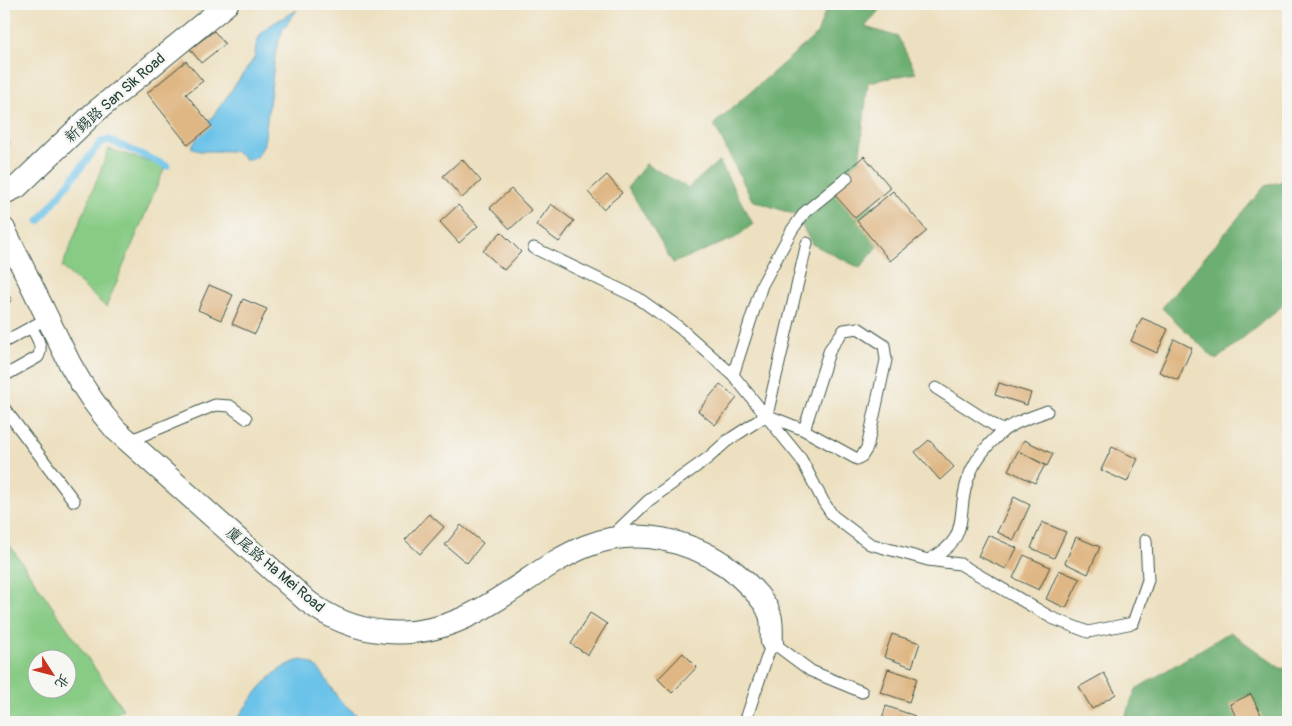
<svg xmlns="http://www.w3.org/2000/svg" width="1292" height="726" font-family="Pangolin,'LXGW WenKai TC',sans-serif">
  <rect width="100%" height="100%" fill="#f6f6f2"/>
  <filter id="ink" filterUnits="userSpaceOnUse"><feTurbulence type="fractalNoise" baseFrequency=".02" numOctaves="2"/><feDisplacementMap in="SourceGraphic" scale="10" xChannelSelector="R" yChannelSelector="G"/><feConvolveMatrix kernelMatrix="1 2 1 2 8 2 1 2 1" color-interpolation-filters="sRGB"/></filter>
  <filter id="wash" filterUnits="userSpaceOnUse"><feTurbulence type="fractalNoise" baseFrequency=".0096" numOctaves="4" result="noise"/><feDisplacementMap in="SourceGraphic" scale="20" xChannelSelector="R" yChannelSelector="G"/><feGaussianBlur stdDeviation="1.12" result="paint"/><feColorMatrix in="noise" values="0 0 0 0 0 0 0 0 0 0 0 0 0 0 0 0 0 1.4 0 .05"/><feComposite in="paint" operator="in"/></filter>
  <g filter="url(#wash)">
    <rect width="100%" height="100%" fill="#ede0c0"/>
    <path fill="#87cb85" stroke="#53845c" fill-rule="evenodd" d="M109 149 165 167 106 307 62 267Z
      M4 537 123 709 104 722H4ZM38 658H68V688H38Z"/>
    <path fill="#6daf72" stroke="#467653" d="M828 4H884L865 27 898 37 916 73 868 82 856 189 895 226 860 268 812 244 796 215 752 200 714 124 817 34Z
      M719 161 753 224 735 238 673 263 628 187 646 164 688 188Z
      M1288 180V301L1216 360 1162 308 1265 186Z
      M1230 632 1280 668 1288 669V722H1123L1136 689Z"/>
    <path fill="#6cc3e9" stroke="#46808e" d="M297 10 283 29 276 49 264 144 257 157 246 160 236 151H199L191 147 255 57C255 27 274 24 297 10Z
      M4 125 9 144 6 155H4Z
      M301 660C322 663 327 685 340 700 348 709 358 715 367 722H235C252 698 271 667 301 660Z"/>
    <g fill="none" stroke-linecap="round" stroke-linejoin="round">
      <path stroke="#6cc3e9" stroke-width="7" d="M39 221 101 142 109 140 167 166"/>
    </g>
    <g id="blocks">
      <path fill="#dfb785" d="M214 31 225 44 201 63 190 49Z
        M186 61 203 81 186 94 212 126 188 145 147 93Z
        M864 156 891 188 855 218 828 187Z
        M462 159 481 181 462 198 443 176Z
        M607 175 622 193 603 209 588 192Z
        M511 189 531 210 510 229 490 208Z
        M893 191 927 231 890 261 857 221Z
        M551 204 574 221 559 242 536 225Z
        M458 205 478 226 459 243 440 222Z
        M501 232 521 252 504 270 483 251Z
        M209 285 233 295 221 320 198 310Z
        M4 292 12 299 4 309Z
        M243 299 267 309 255 334 232 324Z
        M1142 318 1168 329 1157 353 1131 341Z
        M1174 339 1192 348 1178 380 1159 372Z
        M999 383 1031 393 1027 405 995 395Z
        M720 384 737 398 715 425 698 411Z
        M929 440 954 467 940 480 915 452Z
        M1024 440 1053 454 1047 466 1020 452 1045 465 1035 483 1008 470Z
        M1112 447 1138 459 1127 482 1101 470Z
        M1014 497 1030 505 1014 540 997 532Z
        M429 514 444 527 420 554 405 540Z
        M1042 522 1066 532 1054 558 1031 548Z
        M461 525 483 543 467 563 445 545Z
        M988 535 1017 548 1006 569 978 556Z
        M1076 537 1100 547 1088 574 1065 563Z
        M1024 555 1050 567 1039 590 1013 578Z
        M1059 570 1080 579 1066 608 1046 599Z
        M590 613 607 624 588 655 571 644Z
        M892 634 920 643 912 667 884 657Z
        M683 653 697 667 672 693 658 679Z
        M888 669 917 678 909 702 880 692Z
        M1104 673 1116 694 1092 709 1079 687Z
        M1251 694 1264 721 1238 722 1230 704Z
        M886 706 915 716 913 722H881Z"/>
    </g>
  </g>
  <g filter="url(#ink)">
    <use href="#blocks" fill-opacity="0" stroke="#3e5549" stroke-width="1"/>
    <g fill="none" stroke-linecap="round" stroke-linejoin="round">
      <defs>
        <path id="service" d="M534 248 638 298 680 328 733 375 801 459 823 501 833 516 870 544 928 560 960 564 1052 618 1088 632 1133 623 1148 580 1146 540
          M4 342 37 324
          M733 375 762 285 792 230 805 212 847 178
          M4 376 38 357C44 347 36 336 31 327
          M936 388 1003 431
          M4 408 74 501
          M769 416 804 430 857 459 862 456 867 448 886 360 884 345 858 328 844 330 830 349 804 430
          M129 441 215 405 230 406 246 418
          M612 536 648 501 708 458 727 441 767 415 807 243
          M928 560C973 538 955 515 968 479 974 461 988 444 1002 432 1013 422 1033 417 1047 411
          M745 722 772 642 811 671 862 692"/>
        <path id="minor" d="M4 193 17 187 94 113 227 4
          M4 229 70 364C83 388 97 409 116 430L307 601C353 636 411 642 464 618 534 586 577 523 662 539 685 544 706 552 725 565 739 575 765 598 770 615 773 623 771 634 772 642"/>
      </defs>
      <use href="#service" stroke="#3e5549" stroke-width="13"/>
      <use href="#minor" stroke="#3e5549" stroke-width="24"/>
      <use href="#service" stroke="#fff" stroke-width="11"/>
      <use href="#minor" stroke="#fff" stroke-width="22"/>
    </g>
  </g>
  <g text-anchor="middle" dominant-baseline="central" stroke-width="5" stroke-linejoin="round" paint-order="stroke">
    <g font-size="15" fill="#1f3d34" stroke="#f6f6f2">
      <text transform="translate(115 98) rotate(-41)">新錫路 San Sik Road</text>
      <text transform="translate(275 570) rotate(40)">廈尾路 Ha Mei Road</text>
    </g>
  </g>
  <rect width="1292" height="726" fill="none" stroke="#f6f6f2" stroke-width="20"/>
  <g transform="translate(52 674) rotate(126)"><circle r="24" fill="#f6f6f2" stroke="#a0aca6"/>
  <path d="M0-4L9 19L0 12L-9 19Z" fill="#c8321e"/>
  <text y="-8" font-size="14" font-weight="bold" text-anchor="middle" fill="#1f3d34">北</text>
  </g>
</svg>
